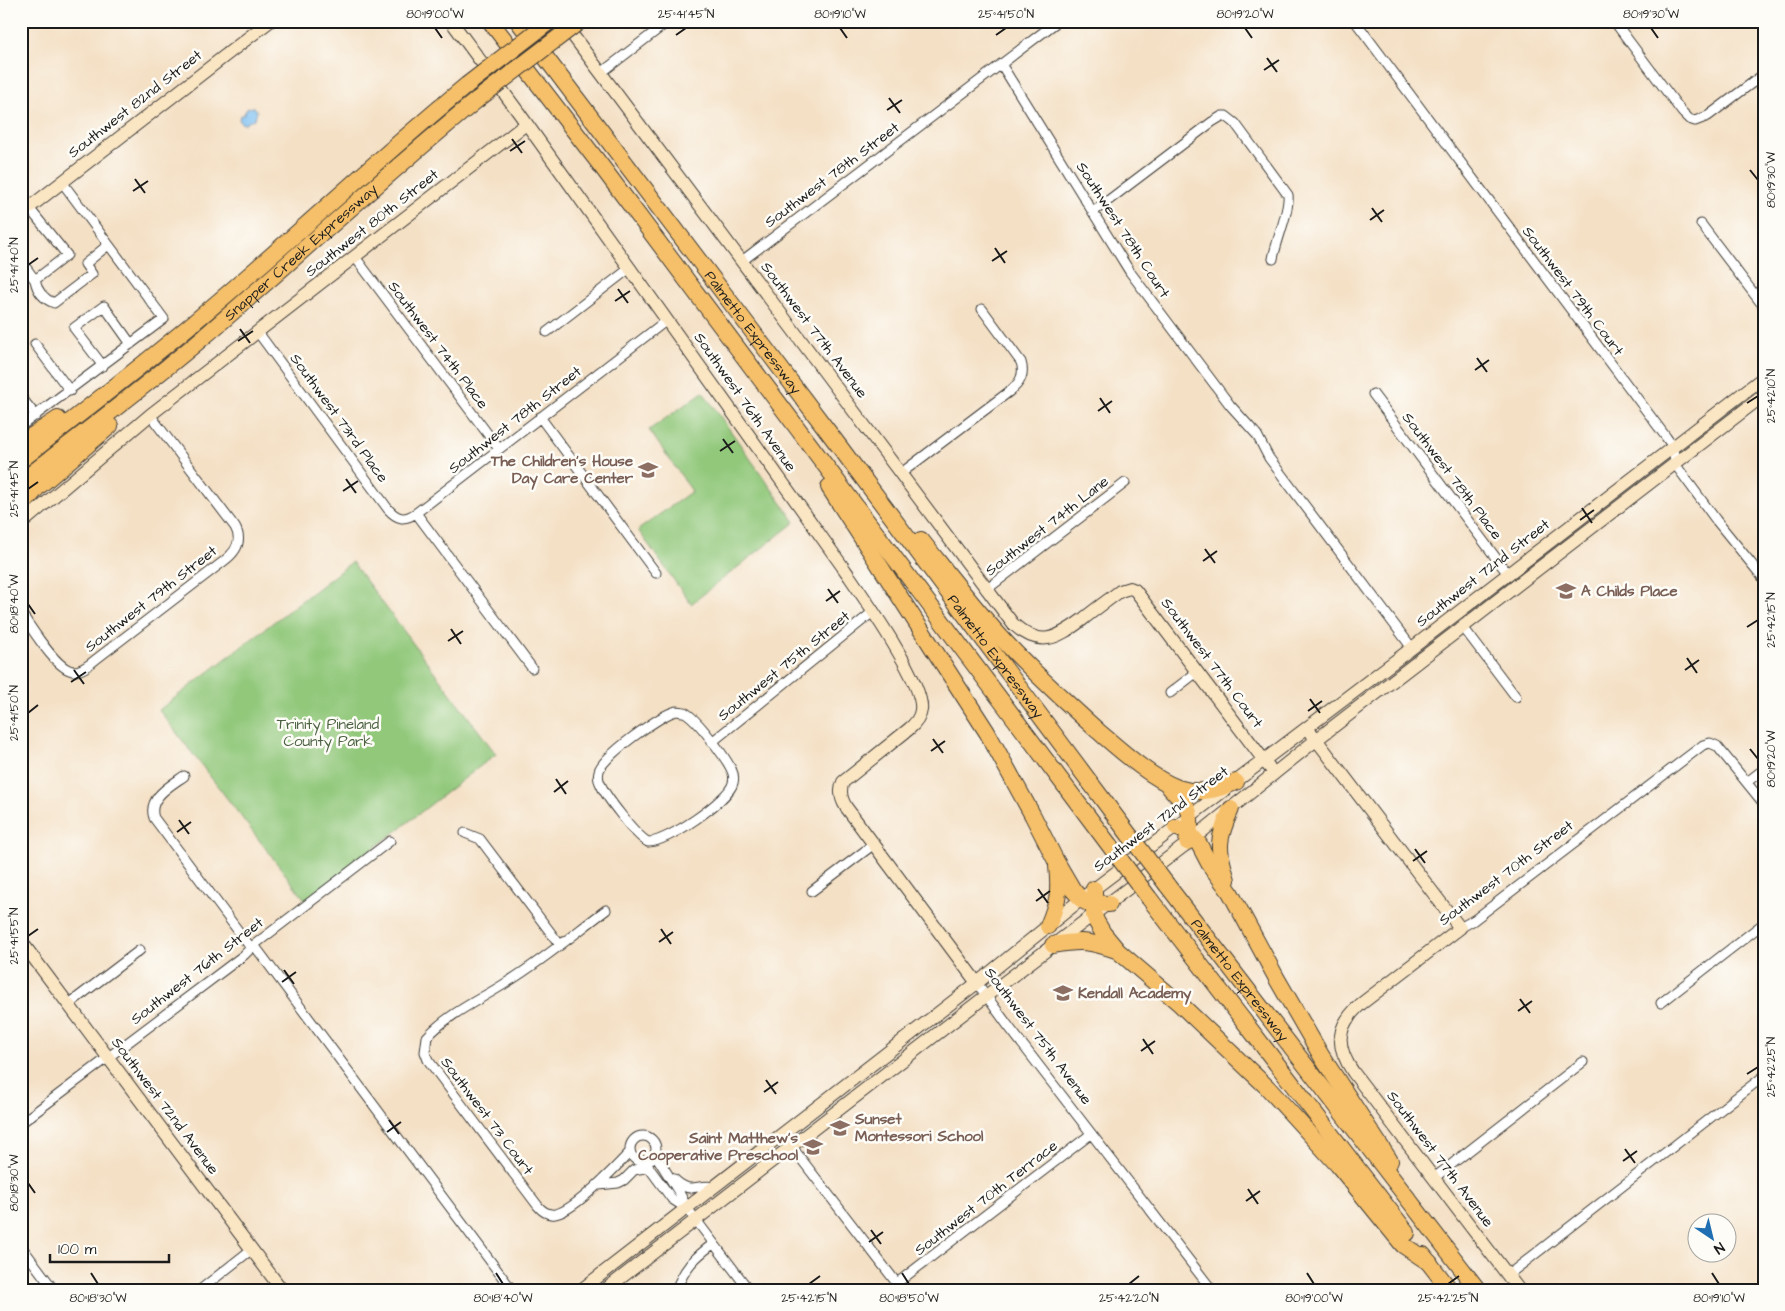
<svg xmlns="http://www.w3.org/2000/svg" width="1785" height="1311" font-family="'Architects Daughter',sans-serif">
  <rect width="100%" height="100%" fill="#fdfcf7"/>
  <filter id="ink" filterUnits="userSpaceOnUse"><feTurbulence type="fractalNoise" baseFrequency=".02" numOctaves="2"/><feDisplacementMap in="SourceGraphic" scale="10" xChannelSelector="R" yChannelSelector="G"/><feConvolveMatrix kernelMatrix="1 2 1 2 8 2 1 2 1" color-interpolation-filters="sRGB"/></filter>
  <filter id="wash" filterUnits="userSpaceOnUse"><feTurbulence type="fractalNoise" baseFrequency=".0096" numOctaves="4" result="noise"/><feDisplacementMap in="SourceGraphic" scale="20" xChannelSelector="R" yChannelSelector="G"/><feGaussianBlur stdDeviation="1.12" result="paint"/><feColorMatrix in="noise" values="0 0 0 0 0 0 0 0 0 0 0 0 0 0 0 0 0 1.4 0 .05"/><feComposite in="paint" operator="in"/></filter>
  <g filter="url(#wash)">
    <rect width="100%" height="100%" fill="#f4e0c5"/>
    <path fill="#91c87a" stroke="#56724b" d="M703 392 795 522 691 604 638 530 692 491 649 430Z
      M352 562 496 754 306 901 159 710Z"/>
    <path fill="#7bbff2" stroke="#4c6e87" d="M254 107 257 111 255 118 245 124 241 123 239 119 240 116 244 114 247 108Z"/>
  </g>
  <g filter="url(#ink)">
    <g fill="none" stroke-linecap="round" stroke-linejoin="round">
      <defs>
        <path id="street" d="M1355 21 1666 437 1673 447 1675 464 1716 520 1764 579
          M1614 21 1682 112 1689 119 1695 121 1708 116 1764 74
          M1001 64 1130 272 1230 405 1257 435 1269 458 1412 648
          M601 73 669 21
          M1093 212 1212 122 1222 116H1226L1235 123 1288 195C1290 210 1276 241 1273 259
          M1701 224 1764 307
          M355 257 499 449
          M21 261 35 280 67 255 29 208
          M742 261 1058 21
          M35 280C37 291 44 299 54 303L92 274 85 264 108 245
          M257 331 388 509C397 519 404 521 416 513L667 320
          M547 332 630 268
          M35 344 70 391
          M103 366 74 328 104 306 131 344
          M1373 394 1508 574
          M21 397 36 416
          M540 417 656 573
          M21 426 164 319 62 182
          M900 474 1010 391C1020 383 1025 375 1021 362L982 309
          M416 513 532 668
          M986 590 1125 483
          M21 613C31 627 57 671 74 671 82 671 89 665 95 660L224 561C236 552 243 541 235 527L150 415
          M1463 627 1516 697
          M1170 693 1197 672
          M676 711C678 711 682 712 684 712 696 717 727 759 732 771 734 775 734 779 733 783 729 800 666 843 648 842 636 836 605 796 600 783 598 779 598 775 599 771 603 756 660 715 676 711Z
          M712 742 874 611
          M184 776C170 786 147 798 154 818L251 948
          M1747 782 1764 769
          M465 833 480 839 560 945
          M812 891 874 844
          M606 910C574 934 543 960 509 981 482 999 450 1012 427 1037L425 1052 428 1060 538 1206C542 1211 547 1215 555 1214 574 1211 616 1167 630 1152
          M1460 928 1474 920 1703 745 1710 743 1717 746 1764 804
          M254 945 512 1290
          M977 983 1009 1027 1212 1290
          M1661 1003 1764 923
          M69 1004 140 950
          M21 1123 244 955 254 945 390 841
          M782 1134 902 1290
          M630 1149a13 13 0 1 1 26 0a13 13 0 1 1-26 0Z
          M655 1154 680 1194 687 1208 749 1290
          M644 1161 672 1199 686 1208
          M1434 1178 1583 1062
          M674 1179C692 1196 696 1183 714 1187
          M599 1185 618 1183 624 1180 634 1170 649 1167
          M21 1246 54 1290
          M1508 1275 1764 1076
          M897 1283 1091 1134
          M200 1290 252 1249
          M676 1290C685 1267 694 1258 713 1244"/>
        <path id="secondary" d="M451 21 519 113 845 570C862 595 925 683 921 710 920 718 915 724 909 729L843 782C839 791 841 799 846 807L977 983
          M562 21 1013 624C1040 648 1056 639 1082 620 1094 610 1107 601 1120 591L1130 588 1135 590 1269 767
          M21 214 270 21
          M21 524 150 415 526 124
          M1312 734 1460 928 1361 1004C1336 1026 1335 1045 1353 1072L1519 1290
          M21 941 282 1290
          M581 1290 977 983 1094 889 1412 648 1764 377
          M605 1290 986 996 1184 846 1316 740 1764 395"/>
        <g id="highway">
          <path d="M490 21 599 163 1113 850"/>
          <path id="s1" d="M518 21 839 446 1130 836"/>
          <path d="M21 443 58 419"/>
          <path d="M21 460C81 413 141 367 199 318 290 242 376 160 467 85"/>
          <path id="s2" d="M21 482C83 433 146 386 206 335 297 257 385 175 478 99"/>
          <path d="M829 487 987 732 1033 816 1056 861 1073 890 1082 900 1088 903 1109 904"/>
          <path d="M21 507 37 488 110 426"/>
          <path d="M921 540C949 575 977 612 1008 645 1036 675 1067 703 1098 731 1119 749 1152 779 1178 788 1199 795 1216 790 1236 782"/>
          <path d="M1168 785C1172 791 1177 795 1182 800 1193 812 1191 827 1187 842"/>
          <path d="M1176 827 1189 833 1199 844 1210 865 1230 892 1277 979 1322 1057 1390 1161"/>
          <path d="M1227 880C1217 848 1217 840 1231 809"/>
          <path id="s3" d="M1167 885 1478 1290"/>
          <path d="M1094 889V915L1096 921 1103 933 1118 951 1180 1004 1267 1087 1338 1165 1403 1245 1430 1263"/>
          <path d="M1149 898 1407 1233"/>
          <path d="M1048 926C1058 902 1060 893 1057 866"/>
          <path d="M1053 945C1081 940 1090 941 1116 950"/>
          <path d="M1423 1255 1450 1290"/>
        </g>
      </defs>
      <use href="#street" stroke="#3c3935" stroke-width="11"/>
      <use href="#secondary" stroke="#3c3935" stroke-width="14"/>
      <use href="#highway" stroke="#3c3935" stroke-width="18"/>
      <use href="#street" stroke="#fff" stroke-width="9"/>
      <use href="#secondary" stroke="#fbe6c4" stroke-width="12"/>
      <use href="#highway" stroke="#f6c06b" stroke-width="16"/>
      <defs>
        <path id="highway-bridge" d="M467 85 550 21
          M478 99 580 21
          M1130 836 1167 885
          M1113 850 1149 898"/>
      </defs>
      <use href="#highway-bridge" stroke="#3c3935" stroke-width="18" stroke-linecap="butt"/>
      <use href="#highway-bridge" stroke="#f6c06b" stroke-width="16"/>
    </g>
  </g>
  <path fill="none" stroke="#1c1c1c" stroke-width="2" d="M435 28 442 38M840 28 847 38M1245 28 1252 38M1651 28 1658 38M676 35 686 28M996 35 1006 28M1267 58 1277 72M1264 70 1279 60M889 98 900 113M887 110 902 100M512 139 522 153M510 151 525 141M1750 170 1758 180M135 179 145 193M133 191 148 181M1372 208 1382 222M1370 220 1384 210M995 248 1005 263M992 261 1007 251M28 265 38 258M618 289 628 303M615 301 630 291M240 329 250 343M238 341 253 331M1477 358 1487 372M1475 370 1489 360M1100 398 1110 413M1747 403 1758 396M1098 411 1112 401M723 439 733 453M720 451 735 441M346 479 356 493M28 489 38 482M343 491 358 481M1582 508 1592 523M1580 520 1594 510M1205 549 1215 563M1203 561 1217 551M828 589 838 603M826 601 840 591M28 604 35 614M1747 627 1758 620M451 629 461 644M448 641 463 631M1687 658 1697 673M74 670 84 684M1685 670 1699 660M71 682 86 672M1310 699 1320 713M1308 711 1322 701M28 713 38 705M933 739 943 753M1750 749 1758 759M931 751 945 741M556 779 566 794M554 792 568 781M179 820 189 834M177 832 191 822M1415 849 1425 863M1413 861 1427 851M1038 889 1048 903M1036 901 1050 891M661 929 671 944M28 936 38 929M659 942 673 932M284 970 294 984M282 982 296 972M1520 999 1530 1013M1518 1011 1532 1001M1143 1039 1153 1054M1141 1051 1155 1041M1747 1074 1758 1067M766 1080 776 1094M764 1092 778 1082M389 1120 399 1134M387 1132 401 1122M1625 1149 1635 1163M1623 1161 1637 1151M28 1183 35 1193M1248 1189 1258 1204M1246 1201 1260 1191M871 1230 881 1244M869 1242 883 1232M91 1273 98 1284M496 1273 503 1284M902 1273 909 1284M1307 1273 1314 1284M1712 1273 1719 1284M809 1284 820 1276M1129 1284 1139 1276M1448 1284 1459 1276"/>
  <defs>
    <symbol id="school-bare" viewBox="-9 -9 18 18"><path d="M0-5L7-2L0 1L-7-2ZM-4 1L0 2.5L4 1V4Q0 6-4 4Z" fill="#8d6e63" stroke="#fdfcf7" stroke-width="2.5" paint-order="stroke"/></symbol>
  </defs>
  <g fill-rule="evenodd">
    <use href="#school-bare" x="634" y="456" width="28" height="28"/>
    <use href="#school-bare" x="1552" y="577" width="28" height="28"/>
    <use href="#school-bare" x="1049" y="979" width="28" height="28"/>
    <use href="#school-bare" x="826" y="1114" width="28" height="28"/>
    <use href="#school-bare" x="799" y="1133" width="28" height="28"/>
  </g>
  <g text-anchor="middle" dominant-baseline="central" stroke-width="5" stroke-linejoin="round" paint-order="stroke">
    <g font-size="15" fill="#1c1c1c" stroke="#fdfcf7">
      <text transform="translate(135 104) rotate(-38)">Southwest 82nd Street</text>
      <text transform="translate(832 175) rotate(-37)">Southwest 78th Street</text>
      <text transform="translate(372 223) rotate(-38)">Southwest 80th Street</text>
      <text transform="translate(1123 230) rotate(57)">Southwest 78th Court</text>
      <text stroke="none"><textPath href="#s2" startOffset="362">Snapper Creek Expressway</textPath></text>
      <text transform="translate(1573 291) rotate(53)">Southwest 79th Court</text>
      <text transform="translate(814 330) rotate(53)">Southwest 77th Avenue</text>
      <text stroke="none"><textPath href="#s1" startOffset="390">Palmetto Expressway</textPath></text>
      <text transform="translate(438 345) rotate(53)">Southwest 74th Place</text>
      <text transform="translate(745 402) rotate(55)">Southwest 76th Avenue</text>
      <text transform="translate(339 418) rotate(54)">Southwest 73rd Place</text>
      <text transform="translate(515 420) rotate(-38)">Southwest 78th Street</text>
      <text transform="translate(1452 476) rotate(53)">Southwest 78th Place</text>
      <text transform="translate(1047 526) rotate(-38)">Southwest 74th Lane</text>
      <text transform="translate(1483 573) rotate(-38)">Southwest 72nd Street</text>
      <text transform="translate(151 599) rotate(-38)">Southwest 79th Street</text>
      <text stroke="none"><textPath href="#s1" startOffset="795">Palmetto Expressway</textPath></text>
      <text transform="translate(1212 663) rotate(53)">Southwest 77th Court</text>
      <text transform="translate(784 666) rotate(-39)">Southwest 75th Street</text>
      <text transform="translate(1161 819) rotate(-37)">Southwest 72nd Street</text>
      <text transform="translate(1506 873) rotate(-37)">Southwest 70th Street</text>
      <text transform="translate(197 971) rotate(-38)">Southwest 76th Street</text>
      <text stroke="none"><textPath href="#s3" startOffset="120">Palmetto Expressway</textPath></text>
      <text transform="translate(1038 1036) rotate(53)">Southwest 75th Avenue</text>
      <text transform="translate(165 1106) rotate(53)">Southwest 72nd Avenue</text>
      <text transform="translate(487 1116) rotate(53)">Southwest 73 Court</text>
      <text transform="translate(1440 1159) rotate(53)">Southwest 77th Avenue</text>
      <text transform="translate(986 1198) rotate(-38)">Southwest 70th Terrace</text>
    </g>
    <g font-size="15" font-weight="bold" fill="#785e54" stroke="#fdfcf7" text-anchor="start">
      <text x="633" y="461" text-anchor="end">The Children's House<tspan x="633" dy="17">Day Care Center</tspan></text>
      <text x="1581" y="591">A Childs Place</text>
      <text x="1078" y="993">Kendall Academy</text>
      <text x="855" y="1119">Sunset<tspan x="855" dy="17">Montessori School</tspan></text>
      <text x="798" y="1138" text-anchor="end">Saint Matthew's<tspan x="798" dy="17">Cooperative Preschool</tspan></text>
    </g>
    <g font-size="15" fill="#4b6142" stroke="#fdfcf7">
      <text x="328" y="724">Trinity Pineland<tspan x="328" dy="17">County Park</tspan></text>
    </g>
  </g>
  <rect width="1785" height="1311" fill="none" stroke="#fdfcf7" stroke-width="55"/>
  <g transform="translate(1712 1238) rotate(145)"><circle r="24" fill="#fdfcf7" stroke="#a3a29f"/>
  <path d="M0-4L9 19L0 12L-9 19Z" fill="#1f6fb2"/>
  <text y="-8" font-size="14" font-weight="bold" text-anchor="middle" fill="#1c1c1c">N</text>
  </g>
  <path d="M50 1254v8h119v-8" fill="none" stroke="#1c1c1c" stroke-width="2.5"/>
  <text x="58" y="1254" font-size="15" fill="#1c1c1c" stroke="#fdfcf7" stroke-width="4" paint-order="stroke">100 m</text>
  <rect x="28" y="28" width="1730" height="1256" fill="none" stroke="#1c1c1c" stroke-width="2"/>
  <g font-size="12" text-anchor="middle" fill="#1c1c1c">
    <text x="435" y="18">80°19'00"W</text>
    <text x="686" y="18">25°41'45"N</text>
    <text x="840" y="18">80°19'10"W</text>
    <text x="1006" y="18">25°41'50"N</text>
    <text x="1245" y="18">80°19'20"W</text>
    <text x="1651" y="18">80°19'30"W</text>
    <text transform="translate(1771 180) rotate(-90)" y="4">80°19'30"W</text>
    <text transform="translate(14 265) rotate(-90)" y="4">25°41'40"N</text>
    <text transform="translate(1771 396) rotate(-90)" y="4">25°42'10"N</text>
    <text transform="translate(14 489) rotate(-90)" y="4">25°41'45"N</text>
    <text transform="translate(14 604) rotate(-90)" y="4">80°18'40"W</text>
    <text transform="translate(1771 620) rotate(-90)" y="4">25°42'15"N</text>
    <text transform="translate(14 713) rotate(-90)" y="4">25°41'50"N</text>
    <text transform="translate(1771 759) rotate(-90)" y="4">80°19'20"W</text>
    <text transform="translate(14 936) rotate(-90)" y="4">25°41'55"N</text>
    <text transform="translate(1771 1067) rotate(-90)" y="4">25°42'25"N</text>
    <text transform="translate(14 1183) rotate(-90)" y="4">80°18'30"W</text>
    <text x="98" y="1302">80°18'30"W</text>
    <text x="503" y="1302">80°18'40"W</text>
    <text x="809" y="1302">25°42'15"N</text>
    <text x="909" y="1302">80°18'50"W</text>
    <text x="1129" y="1302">25°42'20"N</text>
    <text x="1314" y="1302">80°19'00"W</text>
    <text x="1448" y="1302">25°42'25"N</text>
    <text x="1719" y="1302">80°19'10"W</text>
  </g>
</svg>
